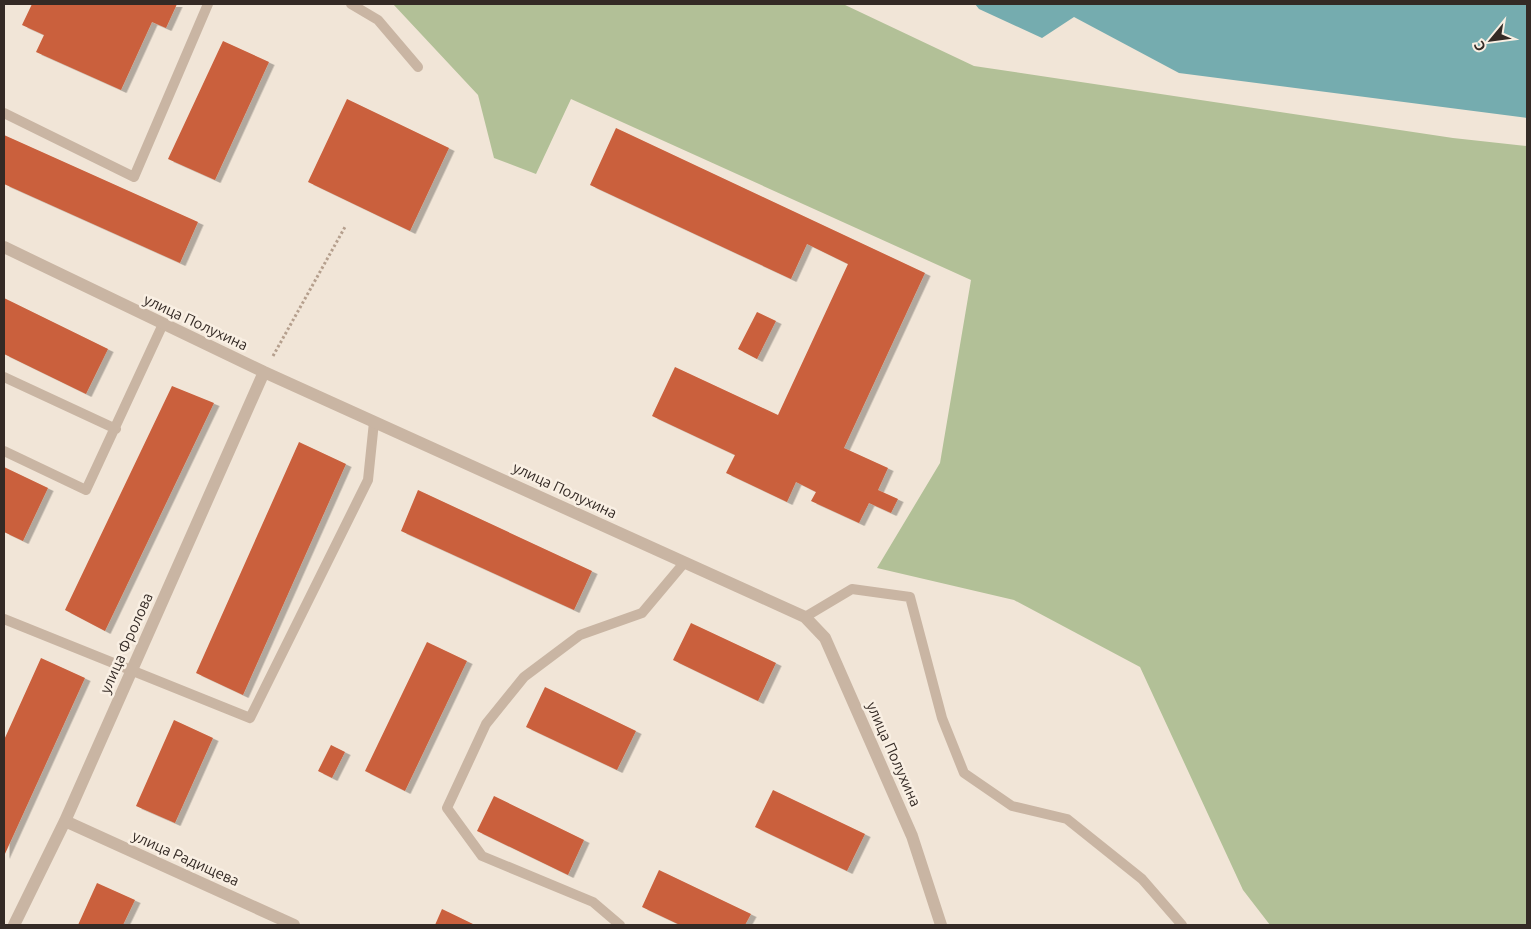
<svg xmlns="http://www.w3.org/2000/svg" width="1531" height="929" font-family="Ubuntu,sans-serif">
  <defs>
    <filter id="shadow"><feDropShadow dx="5.5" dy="3" stdDeviation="0" flood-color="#0004"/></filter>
  </defs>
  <rect width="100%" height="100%" fill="#f1e5d7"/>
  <path fill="#b2c097" d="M393 4H843L974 66 1453 138 1527 146V925H1270L1243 890 1140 667 1014 600 877 568 940 463 971 280 571 99 536 174 494 158 478 95Z"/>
  <path fill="#75acaf" d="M975 4H1527V118L1179 73 1074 17 1042 38 979 9Z"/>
  <path fill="#ca603c" filter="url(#shadow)" d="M32 4H177L166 28 152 22 121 90 36 52 44 35 22 25Z
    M223 41 269 62 215 180 168 159Z
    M347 99 449 148 410 231 308 182Z
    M616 128 925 273 844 448 888 468 878 490 898 499 891 513 869 503 859 523 811 501 816 492 796 482 787 502 726 473 735 455 652 416 675 367 778 415 848 264 807 244 791 279 590 185Z
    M4 135 198 222 180 263 4 184Z
    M4 298 108 349 86 394 4 354Z
    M757 312 776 321 757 359 738 349Z
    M172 386 214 403 105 631 65 610Z
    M299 442 346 464 243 695 196 673Z
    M4 467 48 488 23 541 4 532Z
    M418 490 592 571 574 610 401 531Z
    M691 623 776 663 758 701 673 660Z
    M427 642 467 661 405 791 365 771Z
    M41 658 85 678 4 856V740Z
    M545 687 636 731 617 770 526 727Z
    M174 720 213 738 175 823 136 806Z
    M331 745 345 752 332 778 318 771Z
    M773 790 865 834 847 871 755 827Z
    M494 796 584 840 568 875 477 831Z
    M659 870 751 914 745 925H680L642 907Z
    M97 883 135 900 123 925H78Z
    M442 909 475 925H435Z"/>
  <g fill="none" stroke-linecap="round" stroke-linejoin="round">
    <path stroke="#b59f8d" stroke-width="3" stroke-dasharray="2.5 2.5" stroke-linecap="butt" d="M273 356 345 227"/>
    <path stroke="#c9b5a3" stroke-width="10" d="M351 4 378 20 418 67
      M4 113 134 177 208 4
      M4 377 116 429
      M4 451 86 490 163 324
      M805 617 852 589 910 597 942 718 964 773 1012 806 1067 819 1142 879 1182 925
      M4 619 250 718 368 480 374 422
      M620 925 593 902 482 856 447 808 486 724 524 677 580 635 642 613 684 563"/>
    <path stroke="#c9b5a3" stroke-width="12" d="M4 247 264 372 805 617 825 638 912 836 941 925
      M65 821 294 925
      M14 925 65 821 264 372"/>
  </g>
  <g text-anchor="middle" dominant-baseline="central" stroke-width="5" stroke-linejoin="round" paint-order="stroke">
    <g font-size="15" fill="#342a25" stroke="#f9efe3">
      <text transform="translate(196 322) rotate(25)">улица Полухина</text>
      <text transform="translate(565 490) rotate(25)">улица Полухина</text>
      <text transform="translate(126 643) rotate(-66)">улица Фролова</text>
      <text transform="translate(894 754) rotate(66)">улица Полухина</text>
      <text transform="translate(186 858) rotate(24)">улица Радищева</text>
    </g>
  </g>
  <rect width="1531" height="929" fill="none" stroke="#342a25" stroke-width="10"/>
  <g transform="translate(1491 40) rotate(241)" stroke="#f9efe3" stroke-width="4" paint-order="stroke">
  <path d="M0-4L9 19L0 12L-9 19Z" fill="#342a25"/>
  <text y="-8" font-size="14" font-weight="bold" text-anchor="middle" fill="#342a25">С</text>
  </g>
</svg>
